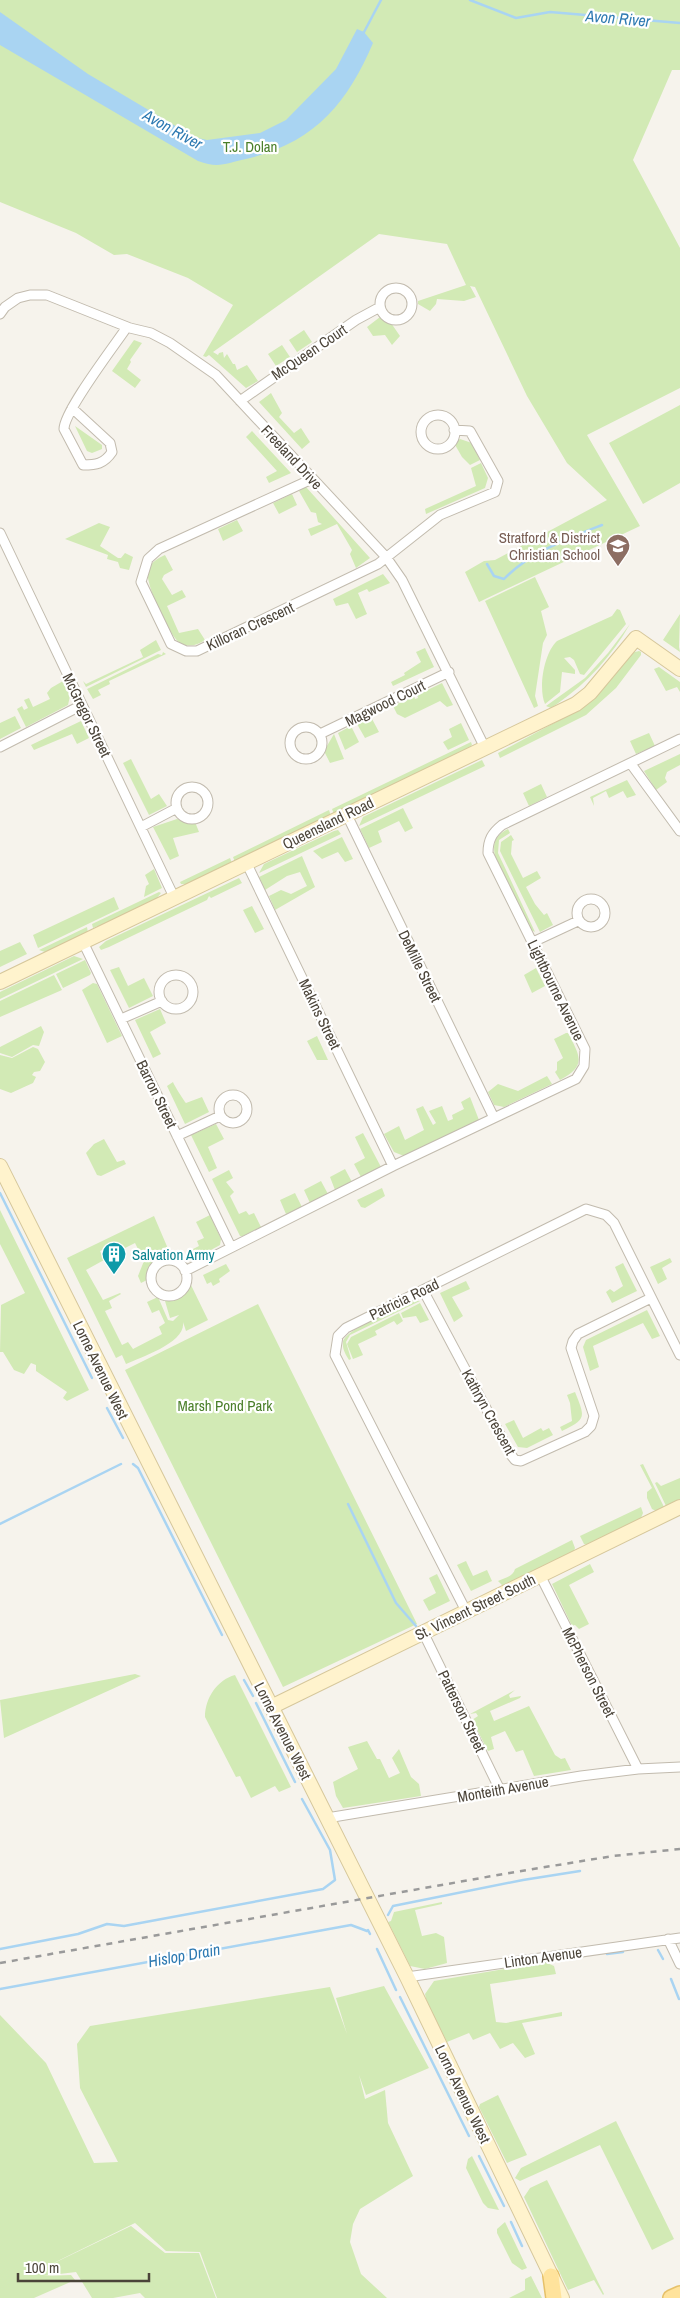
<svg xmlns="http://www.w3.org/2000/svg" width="680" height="2298" font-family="'Archivo Narrow',sans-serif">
  <rect width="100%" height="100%" fill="#f6f3ec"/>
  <path fill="#d2eab5" d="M0 0H680V70H672L633 160 680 248V388L587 435 640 526 479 602 465 572 484 561 495 560 607 500 567 463 527 396 475 287 470 286 476 297 464 301 437 299 436 304 430 311 418 304V301L466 285 447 244 379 234 213 352 218 355 219 353 223 352 224 358 227 354 233 364H235L237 370 247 365 258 381 246 388 209 355 206 357 203 356 233 305 188 278 127 254 114 255 76 233 0 202Z
    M380 317 391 323 400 336 392 345 385 335 373 336 367 327Z
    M304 330 312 342 297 352 289 340Z
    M134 340 142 343 130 360 131 362 127 369 141 380 135 388 112 371Z
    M282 345 290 357 276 366 268 354Z
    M271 393 282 413 279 417 294 433 301 428 310 442 302 449 259 402Z
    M680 405V483L643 504 609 443Z
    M75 426 102 445V449L92 453 87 451Z
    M252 431 291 473 269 483 266 477 277 471 246 437Z
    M460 439 472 443 480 460 470 465 462 457 454 443Z
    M481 463 488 478 485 488 426 514 425 509 476 486 471 468Z
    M306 487 370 558 356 568 350 554 352 550 337 524 311 536 308 529 322 524 318 522 316 513 311 512 299 491Z
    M292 494 297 505 279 514 273 503Z
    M237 520 243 531 223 541 218 529Z
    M99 523 110 527 100 546 118 558H121L125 553 133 557 129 570 120 568 118 562 107 559 108 555 65 539Z
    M165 555 173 570 164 575 162 579 172 595 182 590 186 597 167 606 179 633 198 629 205 640C198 645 188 648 180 643 169 636 144 582 148 570 151 562 158 558 165 555Z
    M383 574 390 583 369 592 367 589 358 593 367 614 356 619 348 603 336 606 333 599Z
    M535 577 549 607 541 611 547 635 543 643 535 696 538 706 534 708 485 601Z
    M617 609 620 610 626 624 584 675 580 674 574 660 570 657 564 658 575 670V674L562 672 560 692 545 704C538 688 544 653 557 641L612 616Z
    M680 614 679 647 680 652 663 640Z
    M630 624C612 656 587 683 557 704L551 708 546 706 585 678 608 653Z
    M156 640 161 650 86 687 83 681 86 684 143 657 140 650Z
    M425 648 434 667 393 686 391 682 405 675 404 673 421 662 416 652Z
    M639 651 641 652V655L616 688 586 715 500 758 498 753 569 715 593 697 631 653Z
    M163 652 166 654 109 681 110 684 98 690 101 695 93 699 87 689 158 654 162 655Z
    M659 667 680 682V692L677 687 666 691 654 669Z
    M63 681 70 696 68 705 26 727 17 709 22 706 24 710 28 708 24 700 29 698 33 707 50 699 47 693 51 688Z
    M442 683 453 705 447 707 440 701 405 718 397 714 393 706 414 696 415 699 418 698 417 695Z
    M15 716 21 728 0 739V723Z
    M371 717 379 732 365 738 357 724Z
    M81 721 89 738 77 744 72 734 34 750 31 745Z
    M461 723 469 740 448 750 443 742 452 737 449 729Z
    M351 726 359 742 345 750 338 733Z
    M649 733 655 746 636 754 630 741Z
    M334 734 344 759 330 763 324 751Z
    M471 742 472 745 468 749 334 814 332 809Z
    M680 754V765L667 772 665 778 667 782 656 790 644 771Z
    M131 759 151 799 159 794 167 806 149 815 123 763Z
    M482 760 485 766 359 826 363 817Z
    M627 780 636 795 627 798 623 791 609 798 606 791 593 798 594 806 590 797Z
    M541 784 547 797 529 806 523 793Z
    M403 808 413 828 405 832 399 821 378 831 382 842 369 848 360 829Z
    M329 810 331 816 235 862 233 857Z
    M177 819 195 822 199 832 173 838 179 856 170 860 153 827Z
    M508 829 510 833 499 840 498 853 535 932 531 930 495 856C492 842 496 835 508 829Z
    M334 831 338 830 341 834 259 873 264 864Z
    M511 835 514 840 512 841 511 854 523 878 537 871 541 878 526 887 535 904 544 915 547 913 553 925 540 932 500 851 501 842Z
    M342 837 353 859 345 862 338 852 322 859 313 851Z
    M302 856 315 887 275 910 269 896 281 890 291 894 307 886 300 872 287 876 265 890 259 877Z
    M230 858 232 863 190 884H181L180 882Z
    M154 869 162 888 144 897 146 886 149 884 145 875Z
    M239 878 242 883 211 898 209 896 207 900 109 947 101 950 99 947 106 941Z
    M159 892 161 893 156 899 99 928 98 926 93 928 92 924Z
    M114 897 119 909 38 948 33 935Z
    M252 906 264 929 255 933 243 910Z
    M87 927 88 933 48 953 39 950Z
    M20 942 27 954 0 967V951Z
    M74 956 83 959 0 999V992Z
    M85 960 91 973 90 975 63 988 56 974Z
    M119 967 128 986 144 978 153 996 129 1008 110 970Z
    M536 968 545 986 532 993 524 975Z
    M54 975 62 990 0 1017V1001Z
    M93 983 97 984 122 1036 107 1043 82 990Z
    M160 1009 166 1023 150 1032 161 1054 153 1058 135 1020Z
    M41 1026 44 1032 39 1046 33 1045 12 1057 0 1053V1047Z
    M566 1033H568C580 1056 587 1066 560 1080L555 1072 557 1070V1062L563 1058 554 1039Z
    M317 1036 328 1060H317L307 1041Z
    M33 1047 38 1049 45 1062 40 1071 34 1072 32 1075 36 1077 33 1083 11 1093 0 1089V1055L12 1058Z
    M547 1076 552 1084 504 1107 494 1105 488 1092 498 1084 518 1091Z
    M173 1082C174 1085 184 1101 186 1103L202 1097 209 1112 185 1124 167 1086Z
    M470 1097 479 1120 404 1156 394 1152 384 1134 399 1126 405 1140 424 1130 416 1109 423 1106 433 1125 436 1123 429 1111 442 1106 448 1121 453 1119 452 1115 464 1109 461 1102Z
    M216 1124 224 1139 208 1147 217 1168 209 1172 191 1135Z
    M363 1133 381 1167 361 1177 354 1164 365 1158 355 1137Z
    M104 1139 117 1162 124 1160 126 1164 101 1176 97 1175 86 1153 94 1144Z
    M345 1169 352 1182 335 1190 330 1177Z
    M229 1170 233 1178 226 1182 234 1192 230 1196 239 1214 246 1211 249 1215 254 1213 261 1227 243 1236H240L212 1179Z
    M321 1181 328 1194 310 1203 304 1190Z
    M382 1188 385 1196 365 1208 361 1207 357 1200Z
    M295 1193 302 1207 286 1214 280 1200Z
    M0 1210 89 1390 67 1401 63 1398 67 1392 36 1371V1365L31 1363 24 1374 14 1370 3 1352H0L1 1305 25 1293 0 1244Z
    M210 1215 221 1239 220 1245 191 1261 187 1252 199 1246 197 1241 204 1238 196 1222Z
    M154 1216 169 1251 178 1260 161 1259 151 1268 149 1279 141 1283 138 1276 144 1261 135 1243 119 1251 115 1244 100 1251 104 1260 86 1270 103 1300 120 1293 121 1294 109 1301 112 1308 105 1311 122 1345 128 1342 133 1349 162 1334 159 1327 165 1323 159 1310 152 1313 147 1302 158 1297 168 1320 173 1321 179 1315 170 1318 165 1301 180 1295 190 1283 208 1320 186 1331 183 1322C186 1343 141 1357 126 1364L122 1355 116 1358 67 1258Z
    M670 1258 672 1262 662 1268 667 1279 658 1284 650 1267Z
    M623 1263 637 1291 612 1303 606 1292 610 1289 614 1292 623 1286 615 1267Z
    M226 1264 230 1271 219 1279 220 1282 213 1286 211 1282 207 1284 203 1275Z
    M466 1281 470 1289 452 1297 463 1316 454 1322 440 1293Z
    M413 1301H420L350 1335 346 1342 351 1359 349 1360C346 1355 342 1349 343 1342 345 1329 400 1308 413 1301Z
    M420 1303 429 1320 420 1323 416 1316 403 1318 401 1313Z
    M258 1304 417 1624 283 1687 125 1370Z
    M647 1310 660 1336 652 1339 643 1323 593 1346 599 1367 590 1371 583 1347 586 1340Z
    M399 1313 403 1321 397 1325 394 1321 375 1331 377 1335 358 1344 363 1355 353 1359 347 1344 351 1337Z
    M575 1392C585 1417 587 1419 562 1431L560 1427 572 1421 570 1403 567 1395Z
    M514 1420 523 1438 541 1428 543 1431 549 1428 553 1435 527 1448 518 1447 505 1424Z
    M643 1464 664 1507 656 1511 652 1509 647 1498V1492L652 1488 640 1465Z
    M680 1478V1499L666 1506 655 1483 657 1482 661 1486Z
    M641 1507 643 1513 641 1518 587 1545 584 1544 580 1536Z
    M572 1540 575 1548 574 1551 503 1586 498 1581C504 1578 513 1577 515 1569Z
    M466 1561 473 1576 487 1570 492 1581 471 1591 457 1565Z
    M590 1564 594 1572 569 1585 589 1624 579 1629 575 1625 572 1626 552 1584Z
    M437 1574 450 1601 429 1611 423 1600 436 1593 429 1578Z
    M135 1674 141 1676 4 1738 0 1700Z
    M235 1675 291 1787 279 1792 275 1786 251 1798 240 1776 236 1777 205 1717C205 1698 217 1680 235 1675Z
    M515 1690 509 1695 510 1698 521 1696 520 1698 490 1711 494 1721 529 1706 555 1755 561 1759 565 1758 571 1770 534 1776 523 1750 516 1752 505 1731 491 1737 494 1749 488 1751 472 1720 478 1716 476 1713 470 1714Z
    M367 1741 377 1759H380L389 1778 400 1773 392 1758 399 1749 411 1777 419 1784 421 1796 343 1808 336 1796 333 1782 358 1769 348 1747Z
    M442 1902V1904L415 1910 422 1936 436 1933 444 1937 447 1963 425 1969 410 1966 388 1922 391 1921 394 1912Z
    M545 1962 554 1966 556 1974 490 1984 496 2022 506 2023 562 2012V2016L522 2023 535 2054 525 2058 513 2043 500 2049 490 2033 473 2040 469 2033 447 2042 427 2003 425 1994 434 1981Z
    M384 1986 429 2068 366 2095 359 2075 365 2099 385 2090 388 2123 413 2176 360 2209 353 2224 350 2242 361 2274 387 2298H217L200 2252 166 2251 135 2223 23 2278 131 2226 165 2253H199L216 2298H145L140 2293 113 2298H92L76 2272 43 2276 71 2275 75 2280 34 2298H0V2015L46 2063 94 2163 118 2162 80 2088 77 2044 90 2026 330 1987 347 2034 336 1998Z
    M498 2095 527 2155 507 2163 479 2107 480 2104Z
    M616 2121 674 2239 652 2250 600 2145 520 2181 515 2178 521 2168Z
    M472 2156 499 2210 488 2208 483 2203 466 2168 468 2159Z
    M547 2180 604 2294 603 2295 594 2280 568 2290 524 2197 530 2188Z
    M505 2222 527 2268 522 2270 512 2263 497 2233V2229Z
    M531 2276 542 2298H509L525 2290V2279Z"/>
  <path fill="#a9d4f2" d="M0 12 88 74 194 137 207 140 260 133 286 120 336 69 357 29 364 32 373 43C347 104 314 143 246 159 226 163 219 169 198 161L0 45Z"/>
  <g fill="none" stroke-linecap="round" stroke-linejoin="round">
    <path stroke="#a9d4f2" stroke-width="2.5" d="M470 0 516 18 550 12 680 23
      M363 34 381 0
      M487 564 494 576 504 579C529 553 569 538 602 525
      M0 1193 92 1378
      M107 1408 123 1438
      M133 1464 138 1468 222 1635
      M348 1504 396 1603 416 1626
      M0 1524 121 1464
      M244 1680 253 1696
      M256 1703 295 1782
      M388 1915 393 1906 523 1880 580 1871
      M368 1930 370 1934
      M0 1949 78 1934 107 1924 124 1926 323 1889 335 1880 330 1850 302 1799
      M377 1949 396 1990
      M658 1950 663 1959
      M607 1954 623 1952
      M671 1979 679 1999
      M0 1989 351 1925 367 1931
      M400 1997 469 2136
      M479 2156 504 2206
      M511 2222 522 2246"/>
    <defs>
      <path id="street" d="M380 304a16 16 0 1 1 32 0a16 16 0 1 1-32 0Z
        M0 314 5 307 18 298 30 295H47L130 328 151 333 170 343 216 375 386 557 402 580 485 748
        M240 401 356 320 380 307
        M72 408 110 443 112 452C104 464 96 465 83 465L64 429C64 411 115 345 127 327
        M421 432a17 17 0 1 1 34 0a17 17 0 1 1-34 0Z
        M312 479 159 549 148 559 141 582 171 644 186 651H197L378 564 440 515 495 492 498 481 470 431 454 430
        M0 533 174 897
        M290 743a16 16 0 1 1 32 0a16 16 0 1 1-32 0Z
        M320 734 449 672
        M0 747 82 705
        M631 764 680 831
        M176 803a16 16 0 1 1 32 0a16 16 0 1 1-32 0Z
        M346 813 494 1118
        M141 827 177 808
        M246 862 393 1166
        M577 913a14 14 0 1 1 28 0a14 14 0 1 1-28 0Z
        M83 942 231 1247
        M533 942 578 921
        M159 992a17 17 0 1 1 34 0a17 17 0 1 1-34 0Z
        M121 1019 162 1001
        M219 1109a14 14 0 1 1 28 0a14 14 0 1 1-28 0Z
        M177 1136 220 1116
        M151 1278a18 18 0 1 1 36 0a18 18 0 1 1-36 0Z
        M185 1271 393 1166 576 1079 584 1066 585 1049 488 853C488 840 492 833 502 825L680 739
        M423 1290 511 1455 515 1460 521 1461 585 1432 591 1426 594 1416 571 1348 573 1341 578 1334 651 1298
        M540 1575 638 1769
        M466 1611 335 1355 338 1336 346 1328 586 1209 606 1215 614 1223 680 1355
        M423 1632 500 1790
        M327 1818 581 1776 638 1769 680 1767
        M668 1939 680 1964
        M407 1977 680 1938"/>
      <path id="secondary" d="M0 982 576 704 590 693 636 638 680 669
        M0 1166 407 1977 562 2298
        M271 1707 680 1507"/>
      <path id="primary" d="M551 2276 554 2298
        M671 2298 680 2294"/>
    </defs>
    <use href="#street" stroke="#c2bbae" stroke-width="11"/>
    <use href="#secondary" stroke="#d6c79b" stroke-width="16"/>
    <use href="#primary" stroke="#e6c16a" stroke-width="18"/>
    <use href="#street" stroke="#fff" stroke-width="9"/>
    <use href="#secondary" stroke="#fff3cd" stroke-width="14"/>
    <use href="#primary" stroke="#ffe39c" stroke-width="15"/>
    <path stroke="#9a9a9a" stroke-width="2.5" stroke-dasharray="6 6" stroke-linecap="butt" d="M0 1963 515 1872 613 1856 680 1849"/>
  </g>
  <defs>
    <symbol id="school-pin" viewBox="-11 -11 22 30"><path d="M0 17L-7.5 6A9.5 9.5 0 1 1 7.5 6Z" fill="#8d6e63" stroke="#fff"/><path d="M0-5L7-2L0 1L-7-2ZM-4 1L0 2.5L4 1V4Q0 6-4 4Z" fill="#fff"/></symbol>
    <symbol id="building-pin" viewBox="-11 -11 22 30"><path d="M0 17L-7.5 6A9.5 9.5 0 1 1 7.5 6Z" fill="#0f9aa8" stroke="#fff"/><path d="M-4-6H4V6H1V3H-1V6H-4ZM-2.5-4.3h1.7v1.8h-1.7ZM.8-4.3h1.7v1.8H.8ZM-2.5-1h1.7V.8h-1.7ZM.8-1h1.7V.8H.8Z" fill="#fff"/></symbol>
  </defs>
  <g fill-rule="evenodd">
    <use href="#school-pin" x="604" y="532" width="28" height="38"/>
    <use href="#building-pin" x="100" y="1240" width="28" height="38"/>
  </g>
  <g text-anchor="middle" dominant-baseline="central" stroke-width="4.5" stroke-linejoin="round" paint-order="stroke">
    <g font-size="15" fill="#4a7f2a" stroke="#fff">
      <text x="250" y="146">T.J. Dolan</text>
      <text x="225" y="1405">Marsh Pond Park</text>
    </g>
    <g font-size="15" fill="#4b4439" stroke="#fff">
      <text transform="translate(309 352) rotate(-34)">McQueen Court</text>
      <text transform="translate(292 457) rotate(47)">Freeland Drive</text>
      <text transform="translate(250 626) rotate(-25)">Killoran Crescent</text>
      <text transform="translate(385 703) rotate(-26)">Magwood Court</text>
      <text transform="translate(87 715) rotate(64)">McGregor Street</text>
      <text transform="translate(328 823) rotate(-26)">Queensland Road</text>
      <text transform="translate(420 966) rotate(64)">DeMille Street</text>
      <text transform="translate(556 990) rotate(64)">Lightbourne Avenue</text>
      <text transform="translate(320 1014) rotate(64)">Makins Street</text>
      <text transform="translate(157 1094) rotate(64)">Barron Street</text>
      <text transform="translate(404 1299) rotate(-26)">Patricia Road</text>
      <text transform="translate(101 1370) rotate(64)">Lorne Avenue West</text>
      <text transform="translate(489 1412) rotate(61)">Kathryn Crescent</text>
      <text transform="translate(475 1607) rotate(-26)">St. Vincent Street South</text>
      <text transform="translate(589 1672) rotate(63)">McPherson Street</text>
      <text transform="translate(462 1711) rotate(64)">Patterson Street</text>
      <text transform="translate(283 1731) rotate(63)">Lorne Avenue West</text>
      <text transform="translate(503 1789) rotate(-10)">Monteith Avenue</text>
      <text transform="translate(543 1957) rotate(-8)">Linton Avenue</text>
      <text transform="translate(463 2094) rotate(64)">Lorne Avenue West</text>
    </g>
    <g font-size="15" fill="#785e54" stroke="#fff" text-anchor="end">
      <text x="600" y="537">Stratford &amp; District<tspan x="600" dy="17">Christian School</tspan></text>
    </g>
    <g font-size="15" fill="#0d838f" stroke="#fff" text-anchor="start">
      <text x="132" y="1254">Salvation Army</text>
    </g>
    <g font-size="16" font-style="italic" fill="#2e7ab2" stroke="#fff">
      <text transform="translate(618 18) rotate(5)">Avon River</text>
      <text transform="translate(173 129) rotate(29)">Avon River</text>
      <text transform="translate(184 1955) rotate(-10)">Hislop Drain</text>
    </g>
  </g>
  <path d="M18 2273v8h131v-8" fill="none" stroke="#4b4439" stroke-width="2.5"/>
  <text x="25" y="2273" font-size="15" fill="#4b4439" stroke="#ffffff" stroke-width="4" paint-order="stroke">100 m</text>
</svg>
